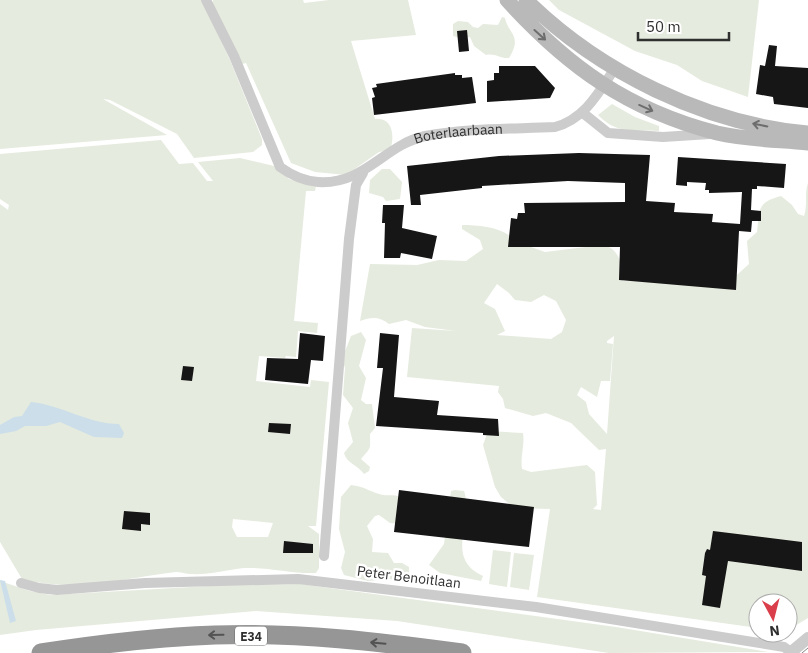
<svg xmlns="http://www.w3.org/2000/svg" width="808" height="653" font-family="'IBM Plex Sans',sans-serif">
  <rect width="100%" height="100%" fill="#fff"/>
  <path fill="#e5ebde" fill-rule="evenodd" d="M0 0H202L230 60 262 139V145L253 152 194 158 177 134 110 100 103 99 167 135 0 149Z
    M213 0H303L304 3 329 0H408L416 35 351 41 375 119C393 117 395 137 390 150L379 152 346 175 315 172 291 163 246 63 242 64 212 5Z
    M549 0H759L748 97 702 81 677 65 635 51 559 10Z
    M502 17 505 18C508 34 523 35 509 58 501 59 495 53 486 55L474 46 470 37 460 38 453 36V24L458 21 468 22 473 27 478 28 483 24 498 25Z
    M612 104 635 117 659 126V131C634 130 616 134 598 115Z
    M161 140 179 164 193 163 207 181H213L198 162 240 158 274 166 289 179 316 186 315 191H306L294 321 318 323 317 333 298 331 296 357 286 356 285 358 259 356 256 381 310 387 311 380 329 382 316 526H308L319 534V568L316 573C292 574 267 567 244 568 226 570 208 575 191 574 186 574 181 572 176 572 124 578 75 593 22 579L0 542V204L8 210 9 205 0 199V154ZM233 519 273 523 268 537H237L232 527Z
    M382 169H390L402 182 400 199 386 201 383 197 369 193 370 180Z
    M808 183V618L788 630V603H758V628L537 597 550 509 514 508 501 497 495 487 483 445 488 431 523 433C525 445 520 456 522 469L531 472 587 465 595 472 597 505 593 509 601 510 606 449 599 450 571 423 546 413 533 416 505 408 503 399 498 392 499 386 407 377 412 328 456 331 425 327 406 320 389 324C379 316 371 317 360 321L370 264 417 265 439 260 466 261 483 249 480 240 462 229V225C480 225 502 227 515 240V247H531L545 252 586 247 589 244C616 242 622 257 623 281H628L629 276 728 283 749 264 747 241 757 232C760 209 756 203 781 196L792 205 798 214 804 216C808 204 804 194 808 183ZM497 284 509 293 515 300 531 302 544 295 556 301 566 320 562 332 551 339 497 335 505 331 495 309 484 303ZM614 336 607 434 589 414 586 402 577 395 581 387 597 397 601 381H610L613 344 607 343V341Z
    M361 332 366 340 359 366 366 378 361 400 366 404H372L375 428 370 434C370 450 372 446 361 459L370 467 369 471 364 474C358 465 347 464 344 453L353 442 348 423 353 408 343 395 345 368 342 359 351 336Z
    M351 485C364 486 372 493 383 495 390 496 393 494 400 497L401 524 390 523 379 515 375 516 367 526 373 539 372 552 388 553 394 563H402L409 567V573L404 581 389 579 368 581 344 575 341 568 345 552 339 529 341 497Z
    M455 490 464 491C475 522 443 557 483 576L481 581 440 573 429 565 444 544 451 491Z
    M493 550 511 552 507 587 489 584Z
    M514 553 534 555 529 590 510 587Z
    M0 581 30 591 51 595 227 585 300 584 616 627 768 652 609 653 397 621 256 611 36 630 0 635Z"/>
  <path fill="#cbdeea" d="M31 402C62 405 88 424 119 424L124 433 122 438 94 437 60 422 46 426H25L16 431 0 434V425L14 417 22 416Z
    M0 580 5 581 16 621 10 623Z"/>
  <path fill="#161616" d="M467 30 469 51 459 52 457 31Z
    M769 45 777 46 775 66 808 68V108L774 104 773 97 756 94 760 65 765 66Z
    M499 66H535L555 88 550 98 487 102V81L494 80V73H499Z
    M455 73V75H462V78L472 77 476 103 374 115 372 98 375 97 372 88 377 87 376 84Z
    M579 153 650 155 646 201 675 203 674 212 713 214 712 222 740 224 742 192 709 193V190H705L706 183 687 182V186L676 185 678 157 786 164 784 188 757 186V189H752L751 210 761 211V221H752L751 232 739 231 736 290 619 280 620 247H508L511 218 517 219 518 213H525L524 203 625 202V183L568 181 482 186V188L420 195 421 205H411L407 166 499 156Z
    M383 205H404L402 228 437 236 432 259 401 253 400 258H384L385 223H382Z
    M300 333 325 336 323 361 311 360 308 384 265 380 267 358 298 359Z
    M380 333 399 335 394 397 439 401 437 415 498 419 499 436 483 435V433L376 426 383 368H377Z
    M183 366 194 367 192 381 181 380Z
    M269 423 291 424 290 434 268 432Z
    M399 490 534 507 529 547 394 532Z
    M124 511 150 513V525L141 524V531L122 529Z
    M713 531 802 542V571L728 561 720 608 702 605 706 576 702 575 705 553 707 549 710 550Z
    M284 541 313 544V553H283Z"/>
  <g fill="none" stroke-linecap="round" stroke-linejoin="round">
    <g stroke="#ccc" stroke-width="10">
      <path id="s1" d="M206 0 234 56 280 167C291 175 304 181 318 182 365 185 384 145 425 136 467 128 512 129 555 127 585 119 599 92 615 68"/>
      <path d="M583 113 608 133 663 137 710 134"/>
      <path d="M324 556 349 239 356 185 363 173"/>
      <path d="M21 583 39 588 57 590 145 583 298 579 536 607 784 647 791 652"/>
    </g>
    <path stroke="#ccc" stroke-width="12" d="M790 653 808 638"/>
    <path stroke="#b9b9b9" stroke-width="15" d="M507 0C568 67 628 110 717 133 747 140 778 140 808 143
      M526 0C599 72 705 124 808 133"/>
    <path stroke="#969696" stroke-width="19" d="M41 653C99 644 156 637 215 635 297 632 381 642 462 653"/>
    <path stroke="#848484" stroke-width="1" d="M802 653 808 648"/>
  </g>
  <defs><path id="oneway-shaft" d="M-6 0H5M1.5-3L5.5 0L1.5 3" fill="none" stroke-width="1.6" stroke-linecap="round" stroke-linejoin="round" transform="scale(1.25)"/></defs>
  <g stroke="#6d6d6d">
    <use href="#oneway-shaft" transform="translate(540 35) rotate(42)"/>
    <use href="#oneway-shaft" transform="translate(646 108) rotate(24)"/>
    <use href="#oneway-shaft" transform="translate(760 125) rotate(-169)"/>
  </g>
  <g stroke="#535353">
    <use href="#oneway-shaft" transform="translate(216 635) rotate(179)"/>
    <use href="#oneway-shaft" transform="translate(378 643) rotate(-175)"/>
  </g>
  <g text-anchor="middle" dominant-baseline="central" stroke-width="5" stroke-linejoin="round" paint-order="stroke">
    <rect fill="#fff" stroke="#6d6d6d" stroke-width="1" x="235" y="626.5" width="32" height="19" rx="4"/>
    <g font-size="12" font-weight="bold" fill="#2f2f2f">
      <text x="251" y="636">E34</text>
    </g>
    <g font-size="14" fill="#2f2f2f" stroke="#fff">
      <text stroke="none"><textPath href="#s1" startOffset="376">Boterlaarbaan</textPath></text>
      <text transform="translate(409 577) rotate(7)">Peter Benoitlaan</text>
    </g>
  </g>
  <g transform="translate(773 618) rotate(173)"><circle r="24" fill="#ffffff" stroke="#acacac"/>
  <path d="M0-4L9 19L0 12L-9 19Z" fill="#d93e4a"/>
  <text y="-8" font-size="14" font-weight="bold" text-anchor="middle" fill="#2f2f2f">N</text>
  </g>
  <path d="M638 32v8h91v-8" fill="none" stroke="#2f2f2f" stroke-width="2.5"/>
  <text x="646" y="32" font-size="15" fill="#2f2f2f" stroke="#ffffff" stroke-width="4" paint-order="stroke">50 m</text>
</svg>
